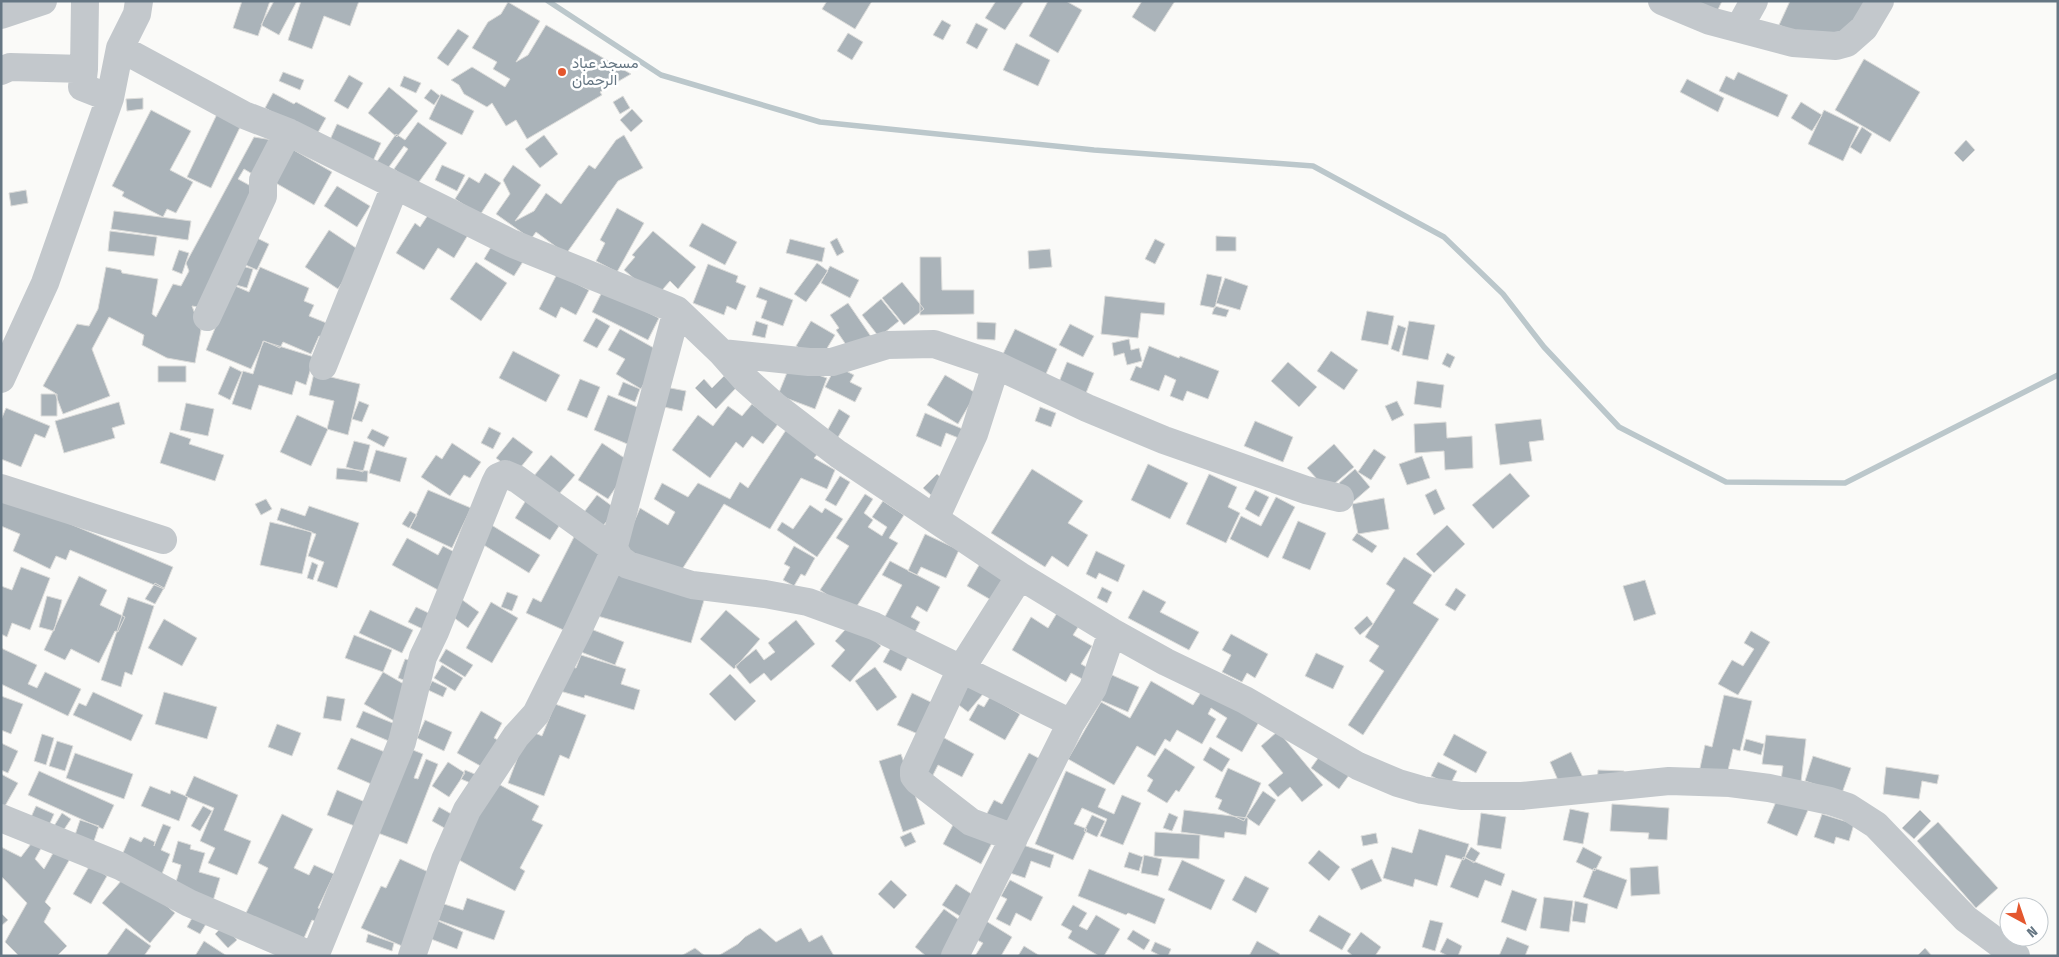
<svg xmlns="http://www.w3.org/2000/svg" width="2059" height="957" font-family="'Fira Sans Condensed',Vazirmatn,sans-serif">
  <rect width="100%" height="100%" fill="#fafaf8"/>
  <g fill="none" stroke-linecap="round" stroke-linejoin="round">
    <path stroke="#bbc7cb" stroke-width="5.5" d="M548 1 661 75 820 122 1094 150 1313 166 1444 237 1503 294 1544 347 1619 427 1726 482 1845 483 2058 375"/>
  </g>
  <path fill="#aab3b9" stroke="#dcdcda" d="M242 1H270L258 36 233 28Z
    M274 1H297L279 35 261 25Z
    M301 1H359L350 26 324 16 312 49 288 40Z
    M827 1H872L855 29 822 9Z
    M996 1H1024L1005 30 985 18Z
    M1048 1H1066L1082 10 1058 53 1029 36Z
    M1142 1H1175L1155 32 1132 17Z
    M1678 1H1722L1715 16Z
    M1790 1H1868L1854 30 1828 45 1779 25Z
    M508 2 540 21 516 62 528 55 546 25 631 74 600 92 602 95 527 139 516 120 506 126 492 103 487 107 464 94 459 85 451 80 472 67 505 87 510 79 493 69 497 62 472 48 488 22 501 14Z
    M942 20 951 25 943 40 933 35Z
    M976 23 988 29 977 49 966 43Z
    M458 29 469 36 448 66 437 58Z
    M848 33 863 42 852 60 837 51Z
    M1016 43 1050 60 1038 86 1003 70Z
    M1864 59 1920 92 1890 142 1835 110Z
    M283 72 304 80 300 90 279 81Z
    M1738 72 1788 95 1778 117 1719 91 1726 76 1734 80Z
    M349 75 363 83 348 109 334 101Z
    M404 76 421 83 416 93 400 86Z
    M1687 79 1724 98 1718 112 1680 92Z
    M389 87 418 111 397 137 368 113Z
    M431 89 440 96 434 105 424 98Z
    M273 93 294 104 296 102 326 118 316 136 265 108Z
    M441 94 474 111 462 135 429 119Z
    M623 96 630 108 620 114 613 102Z
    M143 98V109L127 111 126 99Z
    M1801 102 1822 115 1812 131 1791 118Z
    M632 109 643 121 631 132 620 120Z
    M151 110 191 131 170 170 193 182 176 213 167 209 163 217 122 196 124 192 112 186Z
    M1824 110 1859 127 1843 161 1808 144Z
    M218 112 242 123 211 188 187 177Z
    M418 122 447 143 416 186 394 169 408 149 404 146 386 171 376 163 396 134 405 140Z
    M337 124 381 143 373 161 329 142Z
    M1862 127 1872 134 1861 154 1850 147Z
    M544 135 558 154 540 168 525 149Z
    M624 135 643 168 618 181 566 254 536 232 531 239 496 214 510 194 503 180 513 165 541 185 515 221 534 211 546 193 561 204 589 165 595 169 616 140Z
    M254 137 279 141 259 178 244 169 238 179 260 191 198 307 192 306 201 330 195 363 167 358 142 345 144 335 109 317 92 349 110 396 63 414 55 393 43 386 77 324 89 326 98 309 106 267 121 270 122 273 158 279 152 314 156 317 173 284 181 286 189 271 186 263Z
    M1966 140 1975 150 1963 162 1954 153Z
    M292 149 332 172 314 205 267 178Z
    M442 165 465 175 457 191 435 180Z
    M485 173 501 183 480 215 455 199 469 177 479 183Z
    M337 186 370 206 357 227 324 206Z
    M26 190 28 203 11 206 9 193Z
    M617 208 644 223 617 272 596 261 605 243 600 240Z
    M114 211 191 221 188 240 111 229Z
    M430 212 468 235 454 258 438 248 424 270 396 253 415 223 420 227Z
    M702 223 737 242 725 265 689 246Z
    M329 230 362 252 338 289 305 267Z
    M110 231 157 237 154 256 108 251Z
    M653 231 696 267 678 289 670 281 656 297 624 270 635 257 632 255Z
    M253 236 269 244 257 270 241 263Z
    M1216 236 1236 237V251H1216Z
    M837 238 844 252 837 256 830 242Z
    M790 239 825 248 822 262 786 253Z
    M1155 239 1165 244 1155 264 1145 259Z
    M494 242 524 260 514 276 484 259Z
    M1050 249 1052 267 1029 269 1028 251Z
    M179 250 189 253 182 274 172 270Z
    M920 257H941L942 290H974V314L920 315Z
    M476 262 507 283 481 321 450 299Z
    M817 263 828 271 806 302 794 294Z
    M708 264 738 276 736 282 746 286 736 310 727 306 724 315 693 303Z
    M242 266 253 269 247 288 236 285Z
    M830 266 859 280 850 298 821 283Z
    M260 267 309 288 304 301 314 305 309 316 334 326 328 340 319 336 311 354 283 342 280 348 264 341 251 369 206 350 233 285 249 292Z
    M557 274 589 290 576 315 561 307 556 318 539 309Z
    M1207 274 1222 277 1215 308 1200 305Z
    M1225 278 1248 286 1240 310 1216 303Z
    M902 282 924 309 904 325 882 298Z
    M760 287 793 300 783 326 761 318 767 301 756 297Z
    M603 290 659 318 648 340 592 312Z
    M1105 296 1165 303 1164 315 1141 313 1138 338 1101 334Z
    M881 299 899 321 879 337 862 315Z
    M848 303 872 338 851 352 836 330 839 328 830 315Z
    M1215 306 1229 310 1226 317 1212 314Z
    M1367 311 1394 316 1388 345 1361 340Z
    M596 318 610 326 597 348 583 341Z
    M756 321 768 325 765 338 752 335Z
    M811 321 835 335 820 360 796 346Z
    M1409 321 1435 325 1428 360 1402 355Z
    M977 322 996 323 995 340 977 339Z
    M1070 324 1094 336 1083 357 1059 345Z
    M1398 325 1406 328 1399 352 1391 349Z
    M620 329 661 352 641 389 616 374 625 359 608 350Z
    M1015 329 1057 349 1045 376 1002 356Z
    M1129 339 1131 350 1139 348 1142 361 1127 365 1124 353 1114 356 1112 343Z
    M263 341 314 357 306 385 296 381 292 395 259 385 251 410 232 404 243 371 253 374Z
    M1149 346 1179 358 1180 356 1219 371 1208 399 1187 391 1183 401 1170 396 1176 380 1165 375 1159 391 1130 380 1136 366 1141 368Z
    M513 351 560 375 546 402 499 378Z
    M1331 351 1358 370 1344 390 1317 371Z
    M1447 353 1455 357 1450 368 1442 364Z
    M1067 362 1094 373 1080 408 1053 397Z
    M1288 362 1317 387 1299 407 1271 381Z
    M790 365 827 378 815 409 778 395Z
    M158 366H186V382H158Z
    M230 366 242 372 230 400 218 394Z
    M836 366 854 375 850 382 862 388 855 402 825 387Z
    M314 373 360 384 348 435 327 429 334 401 309 395Z
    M945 375 976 393 958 424 927 405Z
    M724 376 736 388 716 409 695 388 704 379 712 388Z
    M580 379 600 387 587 418 567 410Z
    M1417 381 1444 385 1441 408 1414 404Z
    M623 382 640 389 635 402 618 395Z
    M660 386 686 391 682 411 655 405Z
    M41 394H57V416H41Z
    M608 395 647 411 632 446 594 430Z
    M359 401 369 405 362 422 352 419Z
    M1397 401 1404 415 1392 421 1385 406Z
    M119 402 125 424 112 428 115 438 64 453 55 421Z
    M186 403 214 409 208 436 180 430Z
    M752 404 778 424 763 444 752 436 743 448 736 442 710 478 672 450 698 415 713 426 728 406 742 416Z
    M1040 407 1056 413 1051 427 1035 421Z
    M6 408 50 426 45 438 35 434 21 467 1 459V420Z
    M839 409 850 416 837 439 826 433Z
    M925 413 965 430 961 439 946 433 941 447 916 436Z
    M297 415 328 429 311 466 280 452Z
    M1541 419 1544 440 1529 442 1532 461 1500 465 1495 424Z
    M1255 421 1293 437 1283 462 1244 446Z
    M1446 422 1447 438 1472 436 1473 468 1445 470 1444 451 1415 453 1414 424Z
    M489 427 501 433 493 449 481 443Z
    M372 429 389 437 384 447 367 438Z
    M786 430 821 450 814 458 835 470 827 489 801 478 770 529 724 504 681 571 635 560 625 543 640 508 668 525 675 512 654 499 662 483 688 497 698 483 730 499 740 482 748 488Z
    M170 432 191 439 189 444 224 455 215 481 160 463Z
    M513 437 533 452 516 473 496 458Z
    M354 441 370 445 363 472 346 467Z
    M452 443 481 462 470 478 464 475 450 496 421 477 436 455 442 459Z
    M602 443 632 463 608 499 578 480Z
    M1334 444 1354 467 1327 490 1307 468Z
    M1374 449 1386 457 1371 480 1358 472Z
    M376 450 407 458 400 482 369 473Z
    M551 455 575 475 553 501 529 482Z
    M1422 456 1430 478 1407 485 1399 464Z
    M1148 464 1188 483 1170 519 1131 500Z
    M337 468 368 471 367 482 336 479Z
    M1032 469 1083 501 1068 523 1088 535 1068 567 1052 556 1045 567 991 533Z
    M1355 469 1370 487 1354 501 1339 483Z
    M1510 473 1530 496 1493 529 1472 505Z
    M937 474 945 481 932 496 923 488Z
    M1209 474 1237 487 1228 507 1240 513 1226 543 1186 524Z
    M840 476 850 482 836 506 825 500Z
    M1436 489 1445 509 1434 515 1425 495Z
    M428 490 471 508 452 548 410 528Z
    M1255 490 1269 497 1259 517 1245 509Z
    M865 494 873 499 864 513 873 520 868 527 882 536 887 527 872 517 883 501 904 515 889 538 898 543 853 612 820 590 849 546 836 538Z
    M1 495 173 567 164 589 70 550 66 560 56 556 50 569 13 551 20 534 1 526Z
    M597 495 616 509 597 534 578 520Z
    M528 497 563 520 550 540 515 518Z
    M1276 497 1295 507 1268 558 1230 539 1241 516 1261 526Z
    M1384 498 1389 529 1358 534 1352 504Z
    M266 499 272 509 261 515 255 504Z
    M810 505 822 513 825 508 843 519 817 557 777 530 782 522 793 529Z
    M309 506 359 523 337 588 317 581 324 562 308 556 316 534 277 520 281 508 305 516Z
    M410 511 417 515 409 528 402 524Z
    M485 521 540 555 529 573 474 539Z
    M1298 521 1326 533 1310 570 1282 558Z
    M270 522 312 532 302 574 260 565Z
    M1447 525 1465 544 1434 573 1416 554Z
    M1357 533 1377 546 1372 553 1352 540Z
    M925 534 959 550 946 578 921 567 917 575 908 571Z
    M575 535 609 551 570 633 526 613 533 598 541 602Z
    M407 538 438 555 443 546 458 554 438 590 392 565Z
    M794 546 815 558 805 576 801 574 794 586 783 580 790 567 784 564Z
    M1096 551 1125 565 1118 582 1099 573 1096 579 1086 574Z
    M1404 557 1432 575 1413 603 1439 619 1363 735 1348 725 1384 671 1369 661 1379 646 1365 637 1395 590 1386 584Z
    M982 560 1014 579 998 604 967 586Z
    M890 561 940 587 927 612 917 606 911 617 920 622 910 642 880 626 902 585 882 575Z
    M312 562 318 565 313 580 307 578Z
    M21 567 50 578 30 630 12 623 7 637 1 634V586L12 590Z
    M608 571 705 597 691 643 594 615Z
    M79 576 107 590 100 605 125 617 118 632 115 631 99 663 71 649 65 660 44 650Z
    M1645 580 1656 614 1634 621 1623 586Z
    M155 583 164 588 155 604 145 599Z
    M1102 587 1112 592 1107 603 1097 598Z
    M1456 588 1466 595 1455 611 1445 605Z
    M1143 590 1166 602 1160 612 1199 632 1189 650 1128 618Z
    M507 592 518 596 512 611 501 607Z
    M47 596 62 600 54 631 39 627Z
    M457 596 479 612 468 628 446 612Z
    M128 597 154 606 132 675 125 672 121 687 101 680Z
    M491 602 518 618 492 663 466 648Z
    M416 607 439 618 431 633 408 622Z
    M1060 608 1082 621 1073 635 1092 646 1081 664 1090 669 1084 680 1071 673 1066 682 1012 650 1031 617 1048 628Z
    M370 610 413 630 402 653 359 633Z
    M726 610 760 639 734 669 700 639Z
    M1367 616 1373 624 1360 635 1354 628Z
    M164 619 197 638 182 666 148 648Z
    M796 620 815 644 771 681 764 673 750 684 735 666 756 649 764 660 775 652 768 643Z
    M853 621 881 646 850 682 831 666 845 650 835 641Z
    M591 629 624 642 615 665 581 652Z
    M1751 631 1770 642 1738 695 1718 684 1732 660 1743 666 1754 649 1744 643Z
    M1231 634 1268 654 1255 678 1247 673 1242 682 1222 672 1231 655 1222 650Z
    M354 635 392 650 383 672 345 658Z
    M893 644 910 653 901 671 883 662Z
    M1 648 37 665 28 684 37 688 45 672 81 689 68 716 1 684Z
    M446 649 473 665 465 677 439 661Z
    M1316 653 1344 666 1333 689 1305 676Z
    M581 655 626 669 621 684 640 690 634 710 585 695 584 698 560 691 568 666 576 668Z
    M405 659 416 662 409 682 398 678Z
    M442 665 463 678 455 691 434 678Z
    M875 667 897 697 877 711 855 681Z
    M383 672 414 690 396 722 364 704Z
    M730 674 756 701 735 721 709 694Z
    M1112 675 1139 687 1128 712 1100 700Z
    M965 680 983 694 968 712 951 699Z
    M432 681 447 688 443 697 428 690Z
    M1151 681 1193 705 1205 686 1264 713 1242 752 1216 737 1227 718 1211 708 1208 714 1216 719 1202 744 1177 730 1170 742 1165 739 1155 756 1137 746 1114 785 1068 759 1101 702 1130 718Z
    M93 692 143 715 131 741 73 715 79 703 86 706Z
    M164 692 217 707 207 739 155 724Z
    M912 693 939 706 925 737 897 725Z
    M1724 695 1752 701 1740 751 1733 749 1725 783 1698 777 1705 745 1712 747Z
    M1 696 23 704 11 734 1 730Z
    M327 696 345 699 341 721 323 718Z
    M990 697 1020 714 1005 740 969 720 978 704 984 707Z
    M555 704 586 715 569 759 560 755 544 796 508 783 528 730 542 736Z
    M363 711 405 728 398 745 356 727Z
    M481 711 502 723 494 738 502 742 486 769 457 753Z
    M425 720 452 732 444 751 417 738Z
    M277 724 301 733 292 756 268 747Z
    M1278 731 1323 785 1302 802 1290 787 1278 797 1268 785 1283 773 1261 746Z
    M935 733 974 754 962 777 938 765 930 781 921 758Z
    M42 734 54 738 46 765 34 761Z
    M1454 734 1487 752 1476 773 1443 755Z
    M1766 735 1806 739 1801 782 1781 780 1783 766 1762 764Z
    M351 738 392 755 378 787 337 769Z
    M1746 739 1764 744 1761 755 1743 750Z
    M57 741 73 746 65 771 49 766Z
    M1 743 18 751 8 773 1 770Z
    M403 746 423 754 414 778 418 779 426 759 438 764 407 844 370 830Z
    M1210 747 1230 759 1222 772 1203 760Z
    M1165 748 1195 767 1179 792 1176 790 1167 803 1147 791 1153 780 1147 776Z
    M1324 750 1352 771 1339 789 1311 768Z
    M1571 752 1586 784 1564 794 1550 762Z
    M75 753 133 774 124 799 66 778Z
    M1029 753 1059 769 1019 841 983 821 994 800 1002 804Z
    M901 754 925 824 903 832 879 761Z
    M1813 756 1851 768 1842 793 1805 781Z
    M448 762 465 773 449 797 432 786Z
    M1438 762 1457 771 1450 785 1431 776Z
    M1886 767 1939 775 1937 784 1922 781 1919 799 1883 794Z
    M1228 768 1261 783 1244 821 1218 809 1222 800 1215 797Z
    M465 770 477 775 473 784 461 779Z
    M1598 770 1624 771 1623 787 1597 785Z
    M39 771 114 805 103 829 28 795Z
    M1066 771 1106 789 1098 807 1114 814 1122 795 1141 803 1123 845 1100 836 1107 819 1082 808 1074 824 1087 829 1073 860 1035 844Z
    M1 774 18 783 1 813Z
    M194 776 238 795 224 830 251 841 237 875 208 863 215 848 200 841 214 808 185 796Z
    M491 780 539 806 532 820 543 825 520 868 525 871 515 891 450 855Z
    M150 786 170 794 171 790 188 797 179 821 141 806Z
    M337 790 372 805 362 829 327 815Z
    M1263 791 1276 800 1259 826 1246 817Z
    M1778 797 1808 810 1797 836 1767 823Z
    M1612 804 1669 808 1667 840 1648 839 1649 833 1610 831Z
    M36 806 54 814 46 832 28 824Z
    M203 806 212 811 200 831 191 826Z
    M439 807 455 816 448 830 432 821Z
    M1570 809 1589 813 1583 844 1563 840Z
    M1184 810 1248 818 1246 835 1225 832 1224 838 1181 832Z
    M1920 810 1931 821 1914 839 1902 828Z
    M62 813 71 819 63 831 54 826Z
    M1169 813 1178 817 1172 831 1163 828Z
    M1481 813 1506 817 1501 849 1477 845Z
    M282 814 313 829 294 868 309 875 314 865 334 874 318 908 329 914 324 925 312 920 300 947 243 919 268 868 258 863Z
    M1822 814 1854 824 1849 841 1836 837 1834 844 1814 837Z
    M1092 815 1105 821 1097 837 1084 831Z
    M80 820 99 826 91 850 72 844Z
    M955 821 993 841 981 864 943 844Z
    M1938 822 1998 888 1976 908 1917 841Z
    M163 824 171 827 161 850 170 854 159 881 118 864 130 837 141 842 144 837 155 842 154 846Z
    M1419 829 1469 844 1464 860 1446 855 1437 886 1415 879 1413 887 1383 878 1392 847 1412 853Z
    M911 832 916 842 905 847 900 837Z
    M1155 832 1200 835 1199 859 1154 856Z
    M1376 833 1378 843 1363 846 1361 836Z
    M34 840 43 845 35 859 44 869 56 848 71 857 45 902 51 908 44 922 67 946 57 956H19L5 942 27 903 1 876V847L21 857Z
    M178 841 191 845 190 849 205 853 199 872 220 878 212 904 173 892 181 865 172 862Z
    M1020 844 1054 855 1050 868 1031 861 1025 878 1010 873Z
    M1471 847 1480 853 1474 863 1465 857Z
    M1583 847 1602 857 1595 871 1576 862Z
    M1319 850 1340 867 1329 881 1308 863Z
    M1129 852 1143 857 1139 871 1124 867Z
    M1144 855 1162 859 1158 876 1141 873Z
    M1463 857 1505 874 1501 886 1485 880 1478 898 1450 887Z
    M400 859 435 875 402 946 361 928 381 886 386 888Z
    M1372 859 1382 881 1361 890 1351 869Z
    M1182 860 1225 880 1211 910 1168 890Z
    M90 865 107 876 91 904 73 894Z
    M1658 866 1660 894 1631 896 1630 868Z
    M1594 868 1627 880 1617 909 1583 897Z
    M1089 869 1165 899 1155 924 1128 913 1126 915 1078 896Z
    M128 873 175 913 150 943 102 903Z
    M1245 876 1269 888 1256 913 1232 900Z
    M891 880 907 895 894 909 878 894Z
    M1010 880 1043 897 1031 921 1016 913 1010 926 996 919 1007 899 1001 896Z
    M956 884 984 902 971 923 942 905Z
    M1512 890 1537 899 1526 931 1501 922Z
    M1544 897 1573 901 1569 932 1540 928Z
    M467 898 505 911 494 940 438 920 444 904 463 910Z
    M1575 901 1588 904 1585 923 1572 921Z
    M1073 905 1087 913 1079 926 1087 930 1096 915 1120 929 1104 956H1099L1068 938 1072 931 1061 925Z
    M944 909 969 927 961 956H926L915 947Z
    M196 911 209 919 200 934 187 927Z
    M1 913 8 920 1 926Z
    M1319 915 1351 934 1342 950 1309 931Z
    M1430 920 1443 923 1435 951 1422 947Z
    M438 921 463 932 457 949 431 939Z
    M986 921 1012 937 1001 956H975L983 943 975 939Z
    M224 925 237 940 228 948 215 934Z
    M126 928 151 946 144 956H106Z
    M760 928 776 942 801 928 809 942 822 935 834 956H718L738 944 745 937Z
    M1133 930 1150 940 1144 950 1127 939Z
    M1361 932 1381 947 1375 956H1353L1347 951Z
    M368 934 394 943 392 951 366 942Z
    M1507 937 1529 946 1525 956H1499Z
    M1447 938 1462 946 1458 956H1448L1440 952Z
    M204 941 227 956H195Z
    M1257 941 1280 954 1278 956H1249Z
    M1155 942 1171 949 1168 956H1161L1151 951Z
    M1024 946 1040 956H1018Z
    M695 948 705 956H681Z
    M1925 948 1932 956H1917Z"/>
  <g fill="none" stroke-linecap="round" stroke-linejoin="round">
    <path stroke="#c3c8cc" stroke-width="28" d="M1662 1 1710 21 1793 43 1836 46 1847 43 1864 28 1880 1
      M1 15 43 1
      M1739 28 1754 1
      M120 48 244 115 288 132 511 243 677 310 722 353 745 379 774 405 838 454 935 519 1020 576 1112 632 1166 662 1245 700 1358 766 1398 783 1422 790 1461 796H1522L1669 781 1730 783 1769 788 1830 801 1848 807 1876 825 1966 919 2016 956
      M84 69 82 87 110 98
      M1 71 10 67 84 69 85 1
      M207 317 263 196V180L288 132
      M722 353 809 362H832L887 345 934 344 996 365 1087 408 1164 440 1306 490 1340 498
      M323 366 395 186
      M1 379 45 283 110 98 120 48 137 14 139 1
      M1 488 163 540
      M935 519 974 434 996 365
      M1 818 120 866 189 903 313 956
      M1014 838 971 822 918 781 914 776V770L961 669 1020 576
      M315 956 402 742 423 657 435 632 495 483 498 477 505 474 517 479 614 549 620 559 628 565 692 585 765 594 808 602 874 626 1071 723
      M412 956 445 860 467 810 516 736 536 714 578 630 610 561 677 310
      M955 956 1071 723 1093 688 1112 632"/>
  </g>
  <circle fill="#e4572e" stroke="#fff" stroke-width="2" cx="562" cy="72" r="5"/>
  <g text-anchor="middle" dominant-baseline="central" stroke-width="5" stroke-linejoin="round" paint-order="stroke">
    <g font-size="15" fill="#657683" stroke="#fff" text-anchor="start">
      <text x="572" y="63">مسجد عباد<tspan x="572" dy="17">الرحمان</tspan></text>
    </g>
  </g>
  <rect width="2059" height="957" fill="none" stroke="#657683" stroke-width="5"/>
  <g transform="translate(2024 922) rotate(140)"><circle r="24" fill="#ffffff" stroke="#c1c8cd"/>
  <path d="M0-4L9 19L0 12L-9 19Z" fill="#e4572e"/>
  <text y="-8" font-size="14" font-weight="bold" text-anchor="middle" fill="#657683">N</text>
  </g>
</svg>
